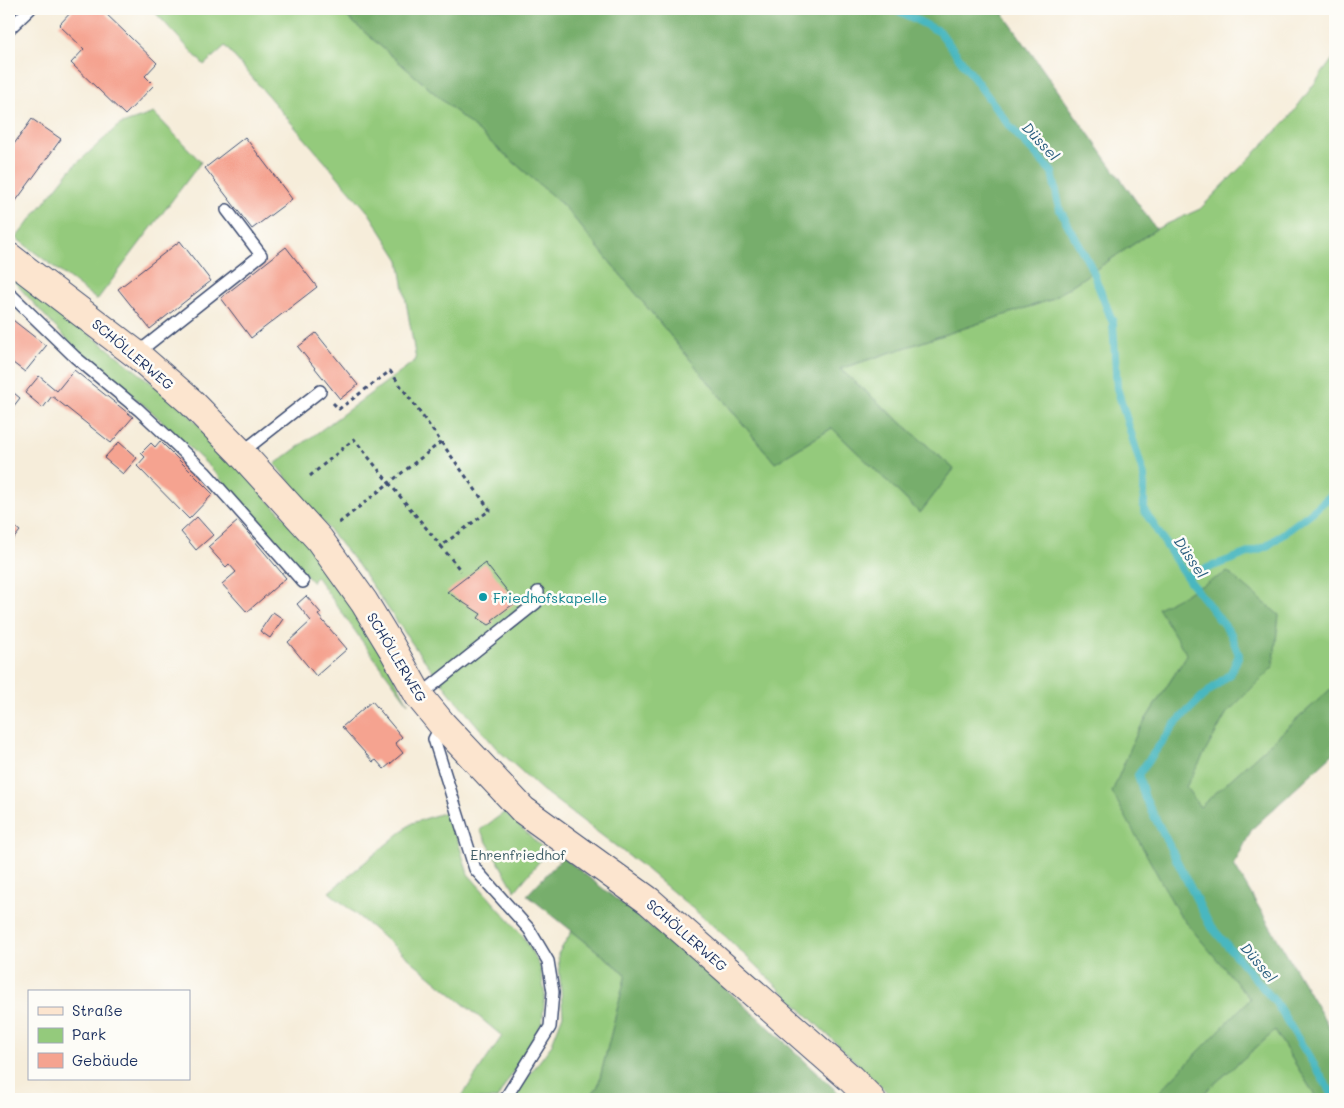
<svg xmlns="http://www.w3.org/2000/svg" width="1344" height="1108" font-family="Mali,sans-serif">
  <rect width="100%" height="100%" fill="#fdfcf7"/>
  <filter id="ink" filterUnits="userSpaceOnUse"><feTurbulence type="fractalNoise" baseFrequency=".02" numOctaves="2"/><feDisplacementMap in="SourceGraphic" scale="10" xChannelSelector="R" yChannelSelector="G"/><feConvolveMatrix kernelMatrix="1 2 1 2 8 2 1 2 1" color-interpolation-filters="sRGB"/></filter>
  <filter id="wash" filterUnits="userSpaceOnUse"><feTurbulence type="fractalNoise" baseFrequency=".0096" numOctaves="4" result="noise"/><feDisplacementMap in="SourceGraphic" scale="20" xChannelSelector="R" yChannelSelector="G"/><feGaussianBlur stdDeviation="1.12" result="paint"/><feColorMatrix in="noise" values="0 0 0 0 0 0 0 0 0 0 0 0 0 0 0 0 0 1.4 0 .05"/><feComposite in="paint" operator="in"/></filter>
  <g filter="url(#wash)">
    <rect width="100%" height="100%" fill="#f6edda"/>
    <path fill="#94ca7c" stroke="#587c6d" d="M152 9H338L564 206 775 463 832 428 920 513 954 469 840 369 1050 300 1156 229 1200 209 1288 119 1335 56V685L1200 808 1185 787 1226 714 1273 667 1187 655 1137 733 1179 914 1251 999 1159 1092 1164 1099H894L725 936 646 869 542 790 497 749 449 692 416 649 358 565 275 464 416 360 399 260 369 213 225 46 204 65Z
      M154 113 201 162 97 300 16 238 71 169 119 125Z
      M9 270 183 408 323 559 369 631 408 703 367 648 316 576 312 582 211 468 152 412 82 354 56 328 9 276Z
      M449 811 468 874 523 936 540 966 545 995 542 1023 497 1099H460L502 1036 329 892 412 823Z
      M505 812 547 852 515 891 480 830Z
      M572 931 626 974 598 1086 588 1099H511L551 1046 563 1015 558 954Z
      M1275 1031 1317 1099H1197Z"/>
    <path fill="#77ae6c" stroke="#496e65" d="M338 9H1000L1156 229 1050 300 840 369 954 469 920 513 832 428 775 463 564 206Z
      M1228 572 1279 615 1273 667 1226 714 1186 787 1200 807 1335 685V752L1252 829 1234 865 1335 1037V1099H1317L1275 1031 1197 1099H1164L1159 1092 1250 999 1179 914 1112 792 1137 733 1187 655 1158 608Z
      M563 857 697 963 774 1032 845 1099H588L598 1086 626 974 527 895Z"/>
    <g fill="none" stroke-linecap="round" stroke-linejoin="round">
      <path stroke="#48b7c0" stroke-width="8" d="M895 9 940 32 1011 128 1052 172 1060 210 1090 265 1113 323 1117 388 1144 476V510L1186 576 1231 634 1239 655 1231 673 1202 697 1175 724 1138 775 1145 798 1209 924 1276 1003 1335 1099
        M1186 576 1267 546 1312 512 1335 492"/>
    </g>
    <g id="blocks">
      <path fill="#f5a390" d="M74 9H101L157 63 145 76 154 85 125 115 71 63 84 49 59 25Z
        M32 119 61 139 13 205 9 201V151Z
        M245 137 292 199 252 229 205 168Z
        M180 241 211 281 150 329 118 289Z
        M286 247 317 287 251 338 221 298Z
        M9 317 46 346 25 372 9 360Z
        M316 333 358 385 340 399 298 347Z
        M74 370 133 417 111 443 52 396 43 408 25 393 39 376 57 391Z
        M9 389 20 398 9 412Z
        M160 441 213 494 189 519 137 466 145 457 141 453 151 443 155 447Z
        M119 442 137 458 123 474 104 458Z
        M197 517 213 535 196 550 181 532Z
        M238 521 286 578 247 612 222 584 236 572 229 564 226 567 208 547Z
        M9 522 20 531 10 543H9Z
        M485 563 516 602 492 620 494 622 489 625 478 618 481 614 447 592Z
        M306 596 321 613 318 615 347 649 316 676 288 642 311 621 297 604Z
        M273 612 283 619 270 638 260 631Z
        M372 701 402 737 395 743 403 753 384 769 376 760 373 762 342 727Z"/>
    </g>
  </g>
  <g filter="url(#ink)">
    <use href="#blocks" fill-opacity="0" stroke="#3c4c71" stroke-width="1"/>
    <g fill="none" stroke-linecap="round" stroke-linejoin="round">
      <defs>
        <path id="lane" d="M9 29 30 9
          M9 293 75 357 139 410 205 472 303 582
          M136 354 261 255 227 210
          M241 453 320 391
          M419 696 536 603 538 592
          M442 724 434 739 475 869 529 929 548 961 553 992 550 1027 505 1099"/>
        <path id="secondary" d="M9 257 136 354 191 402 241 453 319 539 364 602 392 648 419 696 442 724 523 810 649 901 850 1078 871 1099"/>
      </defs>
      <use href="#lane" stroke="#3c4c71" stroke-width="14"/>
      <use href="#secondary" stroke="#3c4c71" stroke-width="30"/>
      <path stroke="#3c4c71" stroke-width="3" stroke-dasharray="4 4" stroke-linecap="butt" d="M333 403 339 409 390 371 490 510 441 546 461 571
        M310 476 354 439 389 483 441 442
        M339 523 389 483 441 546"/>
      <use href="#lane" stroke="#fff" stroke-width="11"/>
      <use href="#secondary" stroke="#fce5cf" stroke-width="28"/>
    </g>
  </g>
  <circle fill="#0f9aa8" stroke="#fdfcf7" stroke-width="2" cx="483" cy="597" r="5"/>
  <g text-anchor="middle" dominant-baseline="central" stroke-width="5" stroke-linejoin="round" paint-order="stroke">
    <g font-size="14" fill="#1b2f5e" stroke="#fdfcf7">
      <text transform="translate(133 354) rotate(40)">SCHÖLLERWEG</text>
      <text transform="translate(397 657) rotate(59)">SCHÖLLERWEG</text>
      <text transform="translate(687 935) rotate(41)">SCHÖLLERWEG</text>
    </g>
    <g font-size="14" fill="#0d838f" stroke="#fdfcf7" text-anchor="start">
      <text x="493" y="597">Friedhofskapelle</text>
    </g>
    <g font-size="14" fill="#3f5e67" stroke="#fdfcf7">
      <text x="518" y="854">Ehrenfriedhof</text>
    </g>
    <g font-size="15" font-style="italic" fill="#2b5f80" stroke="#fdfcf7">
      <text transform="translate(1041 141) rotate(47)">Düssel</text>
      <text transform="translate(1191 557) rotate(56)">Düssel</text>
      <text transform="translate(1259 962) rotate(50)">Düssel</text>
    </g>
  </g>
  <rect width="1344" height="1108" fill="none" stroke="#fdfcf7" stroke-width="30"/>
  <rect x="28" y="990" width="162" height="90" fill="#fdfcf7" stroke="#a3aaba"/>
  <rect x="38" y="1007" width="25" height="8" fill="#fce5cf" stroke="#a3aaba"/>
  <text x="72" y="1016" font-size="15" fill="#1b2f5e">Straße</text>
  <rect x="38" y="1028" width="25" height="15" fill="#94ca7c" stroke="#a3aaba"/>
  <text x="72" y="1040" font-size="15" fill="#1b2f5e">Park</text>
  <rect x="38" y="1053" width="25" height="15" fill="#f5a390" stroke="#a3aaba"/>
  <text x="72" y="1066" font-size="15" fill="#1b2f5e">Gebäude</text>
</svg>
